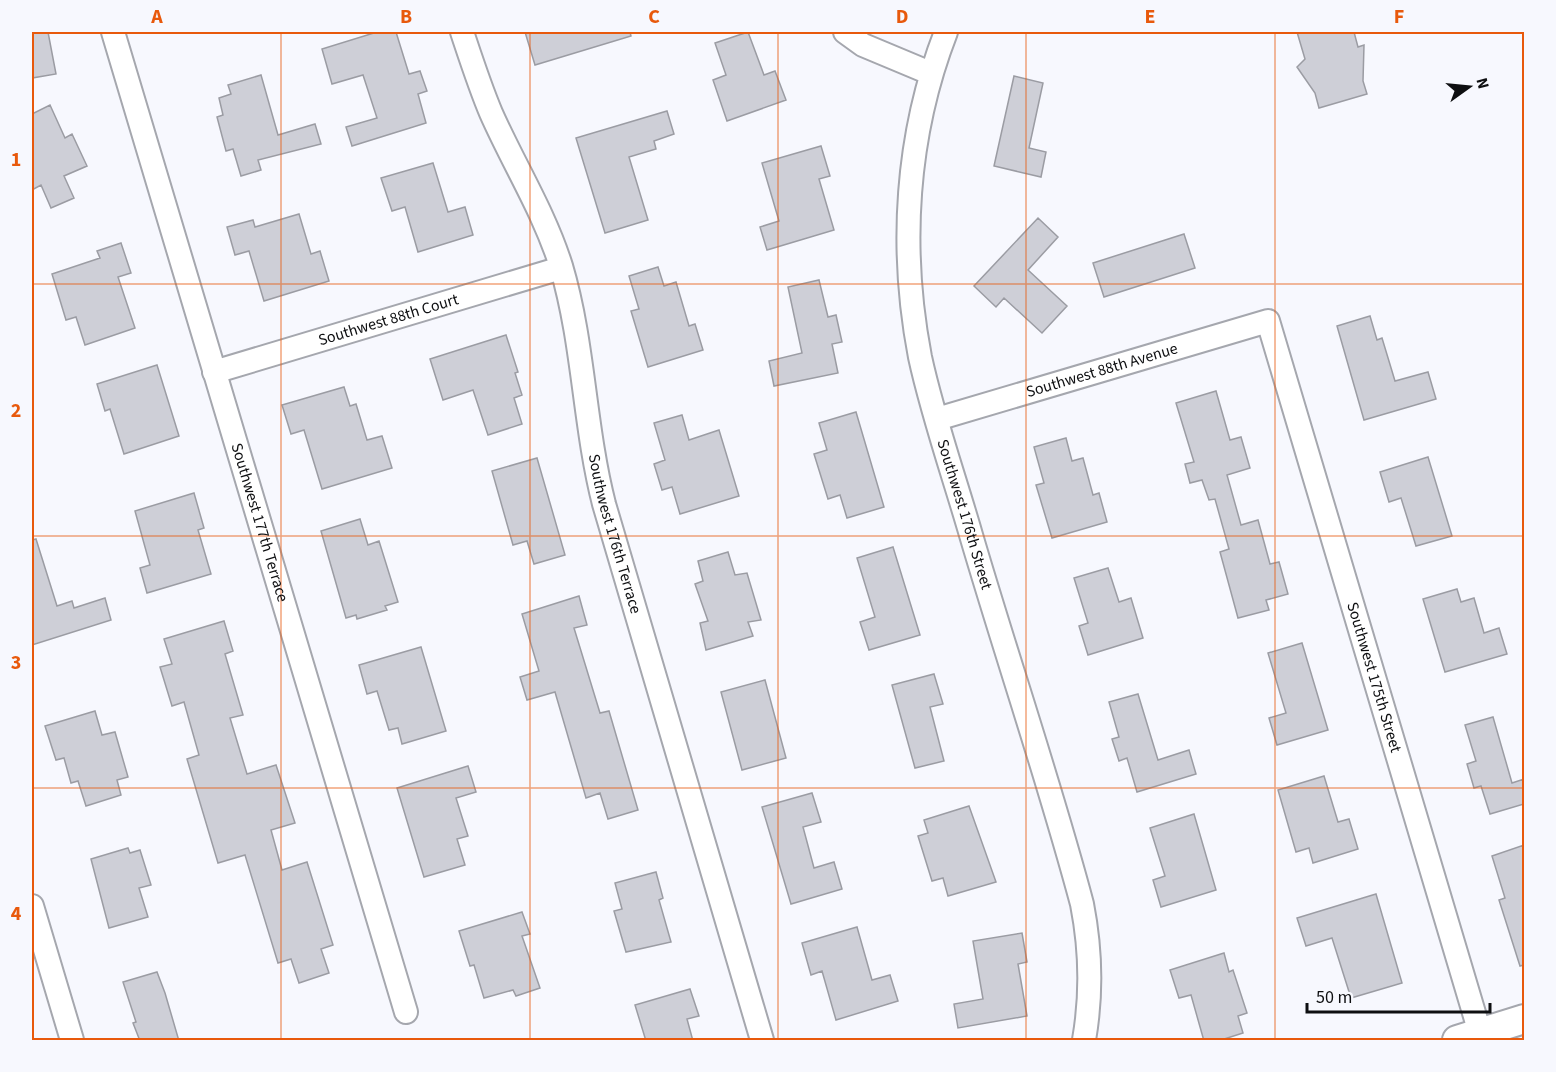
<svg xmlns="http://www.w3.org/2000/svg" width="1556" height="1072" font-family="'Source Sans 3',sans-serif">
  <rect width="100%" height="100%" fill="#f7f8fe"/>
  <path fill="#cecfd7" stroke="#9b9ca3" stroke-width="1.5" d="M32 32H48L56 74 32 78Z
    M377 32H396L409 74 420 71 427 91 418 94 426 123 352 146 346 127 377 118 363 75 332 84 322 49Z
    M525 32H630L631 36 535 65Z
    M748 32 764 75 775 71 786 100 727 121 713 80 726 75 715 43Z
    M1297 32H1354L1358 47 1364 45 1363 81 1367 94 1319 108 1315 93 1297 67 1305 59Z
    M261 75 278 135 315 124 321 144 258 160 261 170 241 176 233 149 226 151 217 117 223 115 219 98 231 94 228 85Z
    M1014 76 1043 83 1029 148 1046 152 1041 177 994 166Z
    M50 105 65 138 72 134 87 166 64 176 74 198 51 208 41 185 32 190V114Z
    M667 111 674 134 654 141 656 149 629 157 648 220 605 233 576 138Z
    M821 146 830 176 819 179 834 230 767 250 760 227 779 221 762 163Z
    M433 163 448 212 465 207 473 235 418 252 405 207 392 211 381 178Z
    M299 214 311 254 320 251 329 281 264 301 249 251 235 255 227 227 253 220 255 227Z
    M1038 218 1058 237 1028 270 1067 306 1042 333 1004 298 996 307 974 286Z
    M1184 234 1195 268 1104 297 1093 263Z
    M121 243 131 273 118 277 135 328 85 345 76 317 66 320 52 274 100 258 97 251Z
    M658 267 664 286 676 282 689 326 695 324 703 350 648 367 631 311 639 309 629 276Z
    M819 280 828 317 836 315 842 342 832 344 838 373 774 386 769 361 802 353 788 287Z
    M1370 316 1377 340 1382 338 1395 381 1428 372 1436 399 1364 420 1337 326Z
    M506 335 518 372 515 373 522 395 514 398 522 424 488 435 473 390 443 400 430 359Z
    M157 365 179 436 124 454 110 409 105 411 97 384Z
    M344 387 350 406 356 404 367 440 382 436 392 468 322 489 304 430 291 434 282 405Z
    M1216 391 1230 440 1241 437 1250 468 1227 475 1241 525 1258 520 1270 564 1279 562 1288 594 1266 600 1269 610 1238 618 1220 552 1229 549 1215 499 1209 500 1202 480 1190 483 1185 464 1194 462 1176 403Z
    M856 412 884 507 847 518 840 495 828 499 814 454 827 450 819 423Z
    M682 415 689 440 719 430 739 496 680 514 672 487 662 490 654 464 665 460 654 423Z
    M1066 438 1072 461 1083 458 1093 495 1099 493 1107 522 1052 538 1036 485 1044 483 1034 447Z
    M1428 457 1452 536 1416 546 1401 498 1389 502 1380 472Z
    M537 458 565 555 534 564 527 541 513 545 492 471Z
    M194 493 204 528 198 530 211 574 147 593 140 568 150 565 135 511Z
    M360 519 368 545 379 541 398 602 385 606 387 610 357 619 356 615 346 618 321 531Z
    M36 539 57 606 72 601 74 608 105 598 111 620 32 645V540Z
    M893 547 920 635 869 650 860 622 875 617 857 558Z
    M728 552 735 575 747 573 761 620 748 622 753 636 706 650 700 623 708 621 695 584 703 581 698 561Z
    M1108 568 1119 602 1131 598 1143 638 1088 655 1079 626 1088 623 1074 578Z
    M1457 589 1461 602 1474 598 1484 633 1499 628 1507 654 1445 672 1423 599Z
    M579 596 587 625 574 628 600 713 609 711 638 810 608 819 600 793 586 798 555 692 527 700 520 677 539 671 522 614Z
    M224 621 233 651 225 654 243 715 230 718 247 774 276 765 295 823 271 830 282 870 307 862 333 945 321 949 329 973 299 983 291 959 278 963 245 855 218 863 187 759 199 755 184 702 172 706 160 667 172 664 164 639Z
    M1302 643 1328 730 1277 745 1269 718 1286 713 1268 653Z
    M421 647 446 731 402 744 398 728 389 730 377 691 367 694 359 665Z
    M934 674 943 704 930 707 944 761 915 768 892 685Z
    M765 680 786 758 742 770 721 692Z
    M1138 694 1158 760 1189 750 1196 774 1137 792 1127 758 1119 761 1112 739 1119 737 1109 702Z
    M95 711 102 735 115 732 128 777 117 780 121 795 86 806 78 781 71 783 64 758 56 760 45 726Z
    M1493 717 1512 783 1524 779V804L1490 814 1481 786 1474 788 1467 764 1476 761 1465 725Z
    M468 766 476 792 456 798 468 836 457 839 465 865 424 877 397 788Z
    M1324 776 1338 822 1349 819 1358 849 1313 863 1309 848 1296 852 1278 790Z
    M812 793 821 822 803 827 814 868 834 862 842 889 791 904 762 807Z
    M969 806 996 882 948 896 943 878 932 881 918 836 928 833 924 820Z
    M1194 814 1216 890 1161 907 1153 880 1165 876 1150 828Z
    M1524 845V965L1520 966 1499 900 1505 898 1492 856Z
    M128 848 130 853 140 850 151 885 139 888 148 917 109 928 91 859Z
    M656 872 663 898 659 900 671 942 626 952 614 911 622 909 615 883Z
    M1376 894 1402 983 1351 998 1332 938 1306 946 1297 918Z
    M522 912 530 934 522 936 540 988 516 996 513 990 484 998 474 965 470 966 459 931Z
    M857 927 872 980 890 975 898 1001 836 1020 822 971 811 975 802 943Z
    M1022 933 1027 962 1018 964 1027 1016 958 1028 954 1004 983 999 973 941Z
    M1224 953 1229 972 1233 970 1247 1013 1238 1016 1243 1033 1218 1041H1204L1191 995 1179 998 1170 970Z
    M157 972 165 993 179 1041H140L133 1023 136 1022 123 982Z
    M690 989 699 1016 687 1019 693 1041H646L635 1005Z"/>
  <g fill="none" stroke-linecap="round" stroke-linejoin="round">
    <defs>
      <g id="minor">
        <path id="s1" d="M113 32 406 1012"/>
        <path id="s2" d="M462 32C471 59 480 87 491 113 514 165 544 212 561 266 584 343 584 426 604 504L762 1040"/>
        <path d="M845 32 863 45 930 73"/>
        <path id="s3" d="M946 32C906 135 899 248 920 357 933 417 954 476 971 535 1007 658 1049 780 1082 904 1091 950 1092 994 1084 1040"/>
        <path id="s4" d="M214 372 561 268"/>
        <path id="s5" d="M937 419 1268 321 1480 1033"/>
        <path d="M32 906 72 1040"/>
      </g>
      <path id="tertiary" d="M1457 1040 1524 1019"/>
    </defs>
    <use href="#minor" stroke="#a5a7ae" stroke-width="26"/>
    <use href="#tertiary" stroke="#a5a7ae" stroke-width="32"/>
    <use href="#minor" stroke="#fff" stroke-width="22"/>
    <use href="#tertiary" stroke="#fff" stroke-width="28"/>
  </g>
  <path fill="none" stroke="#e8590c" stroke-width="1.5" stroke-opacity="0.55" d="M281 32V1040M530 32V1040M778 32V1040M1026 32V1040M1275 32V1040M32 284H1524M32 536H1524M32 788H1524"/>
  <g text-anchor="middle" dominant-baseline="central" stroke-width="6" stroke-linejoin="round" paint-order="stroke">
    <g font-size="16" fill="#0e0f11" stroke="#f7f8fe">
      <text stroke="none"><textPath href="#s4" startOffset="182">Southwest 88th Court</textPath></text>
      <text stroke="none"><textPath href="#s5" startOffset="172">Southwest 88th Avenue</textPath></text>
      <text stroke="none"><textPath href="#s3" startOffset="494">Southwest 176th Street</textPath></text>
      <text stroke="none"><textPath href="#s1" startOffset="512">Southwest 177th Terrace</textPath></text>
      <text stroke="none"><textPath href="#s2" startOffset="528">Southwest 176th Terrace</textPath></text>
      <text stroke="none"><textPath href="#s5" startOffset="717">Southwest 175th Street</textPath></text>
    </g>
  </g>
  <rect width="1556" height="1072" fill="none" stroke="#f7f8fe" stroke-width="66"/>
  <g transform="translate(1469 87) rotate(75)" stroke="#f7f8fe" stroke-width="4.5" paint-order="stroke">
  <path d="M0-4.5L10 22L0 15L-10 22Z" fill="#0e0f11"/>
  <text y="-9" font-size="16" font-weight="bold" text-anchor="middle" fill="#0e0f11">N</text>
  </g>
  <path d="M1307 1003v9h183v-9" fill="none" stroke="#0e0f11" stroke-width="3"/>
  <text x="1316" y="1003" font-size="18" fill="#0e0f11" stroke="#f7f8fe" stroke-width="4.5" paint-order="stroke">50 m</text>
  <rect x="33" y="33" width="1490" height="1006" fill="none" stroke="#e8590c" stroke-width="2"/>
  <g font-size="20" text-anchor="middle" font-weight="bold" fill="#e8590c">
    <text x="157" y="23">A</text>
    <text x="406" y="23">B</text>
    <text x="654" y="23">C</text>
    <text x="902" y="23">D</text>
    <text x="1150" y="23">E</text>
    <text x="1399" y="23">F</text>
    <text x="16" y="166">1</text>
    <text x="16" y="417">2</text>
    <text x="16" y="669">3</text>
    <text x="16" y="920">4</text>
  </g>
</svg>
